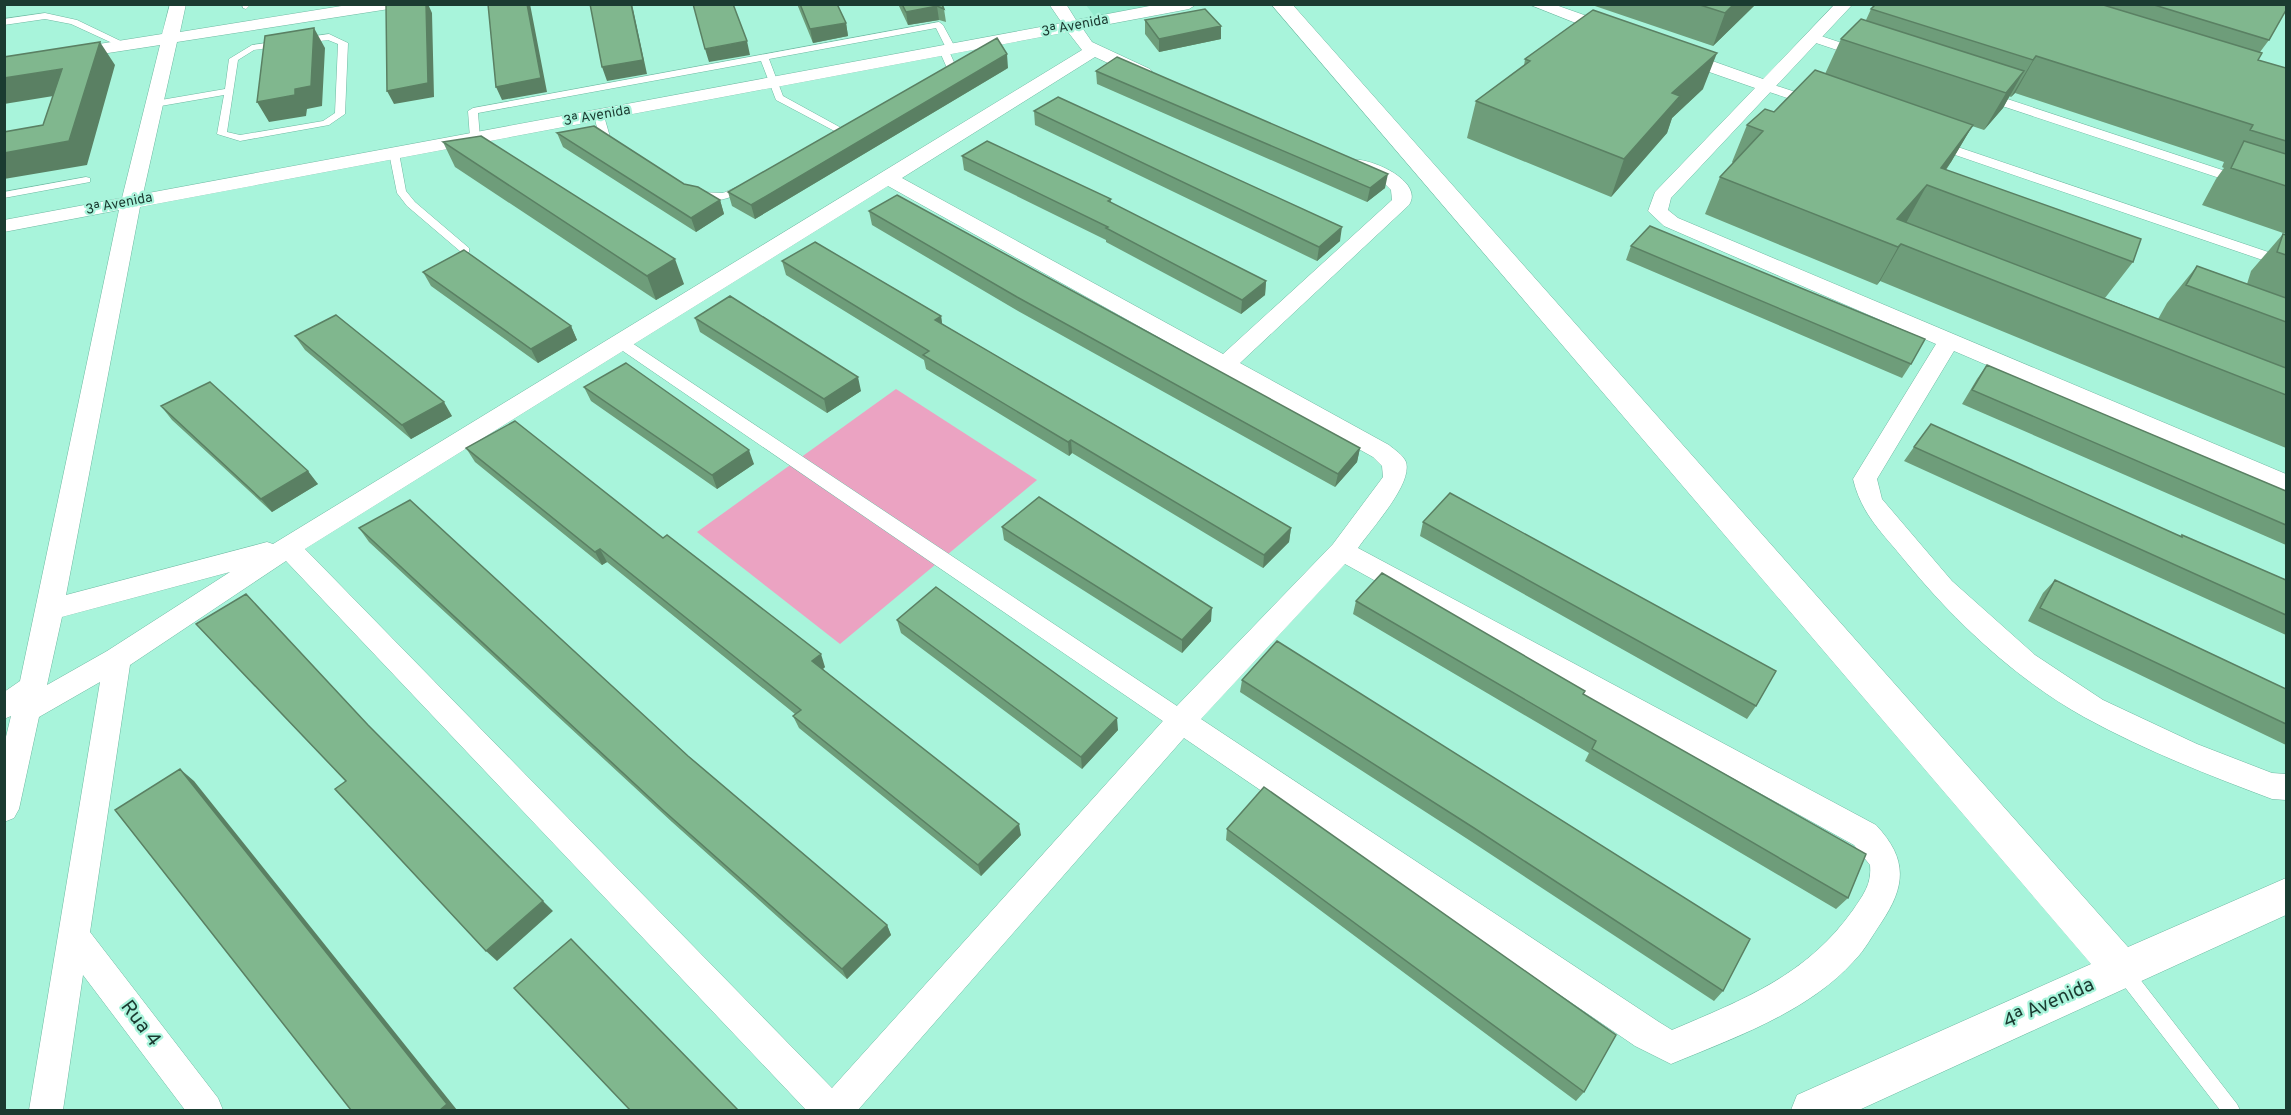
<svg xmlns="http://www.w3.org/2000/svg" width="2291" height="1115" font-family="Overpass,sans-serif">
  <rect width="100%" height="100%" fill="#a8f4db"/>
  <path fill="#94ebcf" d="M1086 5H1159L1095 17Z"/>
  <path fill="#eba3c2" d="M896 389 1037 480 840 644 697 532Z"/>
  <g fill="none" stroke-linecap="round" stroke-linejoin="round">
    <defs>
      <path id="service" d="M242 4H251L246 9 243 8Z
        M45 13 77 20 129 45 121 47 71 24 45 19 4 25V19Z
        M939 22 943 25 956 49 949 51 957 69 941 79 936 76 947 68 939 50 946 48 936 28 769 59 783 96 845 130 847 132 842 135 776 100 761 61 478 113 480 138 475 141 470 138 468 111 473 108Z
        M329 34 348 43 345 114 329 125 240 141 217 134 224 95 155 107 150 104 155 101 225 89 229 59 252 45ZM328 40 338 44 335 113 323 121 240 135 227 132 238 60 254 50Z
        M599 113 604 116 610 137 618 142V146C600 148 598 130 594 116Z
        M394 150 399 153 406 191 415 202 469 248V252H461L407 206 397 193 389 153Z
        M86 177 90 178V182L4 198V192Z
        M744 184 748 185V189C733 198 710 206 695 195L700 192 723 193Z
        M2123 963 2129 965 2237 1104 2240 1110H2220L2117 977 2114 971 2117 965Z"/>
      <path id="pedestrian" d="M1812 33 1866 51 1868 54 1861 58 1807 40 1806 37Z
        M1765 82 1820 100 1822 103 1815 107 1760 89 1758 86Z
        M1980 90 2286 191V200L1975 97V91Z
        M1934 139 2286 258V268L1929 146V140Z
        M623 337 1189 714 1192 721 1189 728 1181 730 1173 728 617 347 615 343 617 339Z"/>
      <path id="minor" d="M170 4H186L180 32 354 4H397L389 9 177 42 143 194 1062 23 1049 4H1066L1076 20 1160 4H1197L1189 9 1083 29 1092 42 1150 69 1153 73 1150 77H1138L1095 57 902 178 1223 354 1392 200 1391 190 1382 181 1350 168 1347 164 1350 160C1368 156 1425 181 1409 205L1240 363 1389 445C1395 450 1403 455 1406 462 1413 484 1371 529 1358 548L1876 825C1908 859 1906 886 1881 923 1872 936 1865 950 1854 961 1808 1012 1734 1038 1671 1064L1635 1046 1184 738 858 1110H806L286 561 130 665 90 932 218 1098 223 1110H185L83 975 63 1110H29L100 682 39 717 19 809 14 818 4 822V745L11 716 4 719V692L20 681 119 210 4 232V220L122 198 160 45 4 69V59L162 34ZM1068 32 1082 50 273 544 267 542 66 595 140 207ZM888 186 1373 457 1382 466 1383 477 1333 544 1171 712 832 1088 305 549ZM1345 564 1854 845 1870 865C1872 884 1863 895 1853 910 1806 976 1744 999 1672 1030L1659 1022 1201 719ZM230 572 107 651 47 685 62 617Z
        M1528 4H1553L1618 27 1620 31 1612 36 1606 35Z
        M1835 4H1853L1671 198 1668 210 1678 218 2286 474V493L1954 351 1877 479 1882 499 1952 581 2035 655 2103 700 2197 744 2272 773 2286 774V800L2272 799C2208 775 2144 750 2084 717 2016 679 1955 622 1906 562 1883 533 1862 516 1853 479L1936 344 1664 226 1648 211 1655 192 1755 88 1675 60 1672 56 1675 52H1687L1763 79Z"/>
      <path id="tertiary" d="M1271 4H1292L2128 947 2286 878V915L1859 1110H1791L1797 1095 2091 964Z"/>
    </defs>
    <use href="#service" stroke="#6eb9a2" stroke-width="1"/>
    <use href="#pedestrian" stroke="#6eb9a2" stroke-width="1"/>
    <use href="#minor" stroke="#6eb9a2" stroke-width="1"/>
    <use href="#tertiary" stroke="#6eb9a2" stroke-width="1"/>
    <use href="#service" fill="#fff" fill-rule="evenodd"/>
    <use href="#pedestrian" fill="#fff" fill-rule="evenodd"/>
    <use href="#minor" fill="#fff" fill-rule="evenodd"/>
    <use href="#tertiary" fill="#fff" fill-rule="evenodd"/>
  </g>
  <path fill="#6e9d7a" d="M797 4H837L846 23 848 36 813 43Z
    M898 4H942L944 9 946 22 939 20 908 25Z
    M1589 4H1756L1713 46Z
    M1876 4H2286L2269 40 2260 52 2258 60 2286 68V234L2202 205 2216 179 2224 168 2222 167 2224 162 2015 93 2011 97 2009 96 2003 108 1984 130 1972 126 1951 162 1946 170 2133 262 2105 298 2158 319 2167 303 2197 266 2247 284 2251 271 2283 234 2286 235V448L1880 281 1877 285 1705 214 1720 177 1733 163 1732 162 1747 125 1774 112 1825 74 1841 39 1866 20 1871 9Z
    M1145 20 1221 26V39L1159 52 1145 34Z
    M1525 59 1703 89 1672 118 1667 133 1611 197 1467 138 1476 101 1524 66Z
    M1008 68 755 219 732 206 728 192Z
    M1096 71 1385 188 1367 202 1097 84Z
    M1034 111 1340 241 1317 261 1035 125Z
    M557 133 684 184 720 200 724 214 696 232 563 147Z
    M443 142 684 284 656 300 455 167Z
    M962 156 1111 199V203L1266 281 1265 295 1241 314 1106 242V240L964 170Z
    M869 211 1360 448 1357 462 1335 487 1018 311 872 225Z
    M1631 246 1911 364 1902 378 1626 260Z
    M782 261 941 316 942 324 1291 528 1289 542 1263 568 1072 453 1069 456 926 369 924 360 786 275Z
    M423 272 571 326 577 340 538 363 431 286Z
    M695 318 861 391 827 413 700 332Z
    M295 336 452 416 411 439 305 350Z
    M1987 365 2286 491V545L1962 404 1977 379Z
    M584 387 754 464 717 489 591 401Z
    M161 406 318 484 272 512 172 420Z
    M1914 447 2181 536 2182 535 2286 580V635L1904 461Z
    M466 448 825 667 823 669 1021 835 981 876 799 728 793 716 795 714 607 562 602 565 475 462Z
    M1423 522 1756 706 1747 719 1420 536Z
    M1002 527 1211 621 1182 653 1004 540Z
    M359 528 688 756 887 925 891 935 847 979 672 822 369 542Z
    M2055 580 2286 689V745L2028 621 2043 593Z
    M1356 601 1583 694 1848 898 1836 909 1585 761 1589 753 1353 614Z
    M897 620 1118 730 1082 769 901 633Z
    M1277 641 1723 991 1714 1001 1469 840 1240 692 1242 680Z
    M1227 829 1584 1092 1576 1101 1226 840Z"/>
  <path fill="#5a8063" d="M426 4H428L432 13 434 97 394 104 387 91Z
    M527 4H530L547 92 502 100 496 87Z
    M631 4H632L647 74 607 81 602 67Z
    M1734 4H1756L1713 46 1725 13Z
    M937 6 939 20 908 25 906 12Z
    M846 23 848 36 813 43 810 29Z
    M1221 26V39L1159 52V39Z
    M314 28 325 48 322 106 307 109 306 116 269 122 257 102 295 89Z
    M747 41 750 55 709 62 705 49Z
    M100 42 115 65 87 165 4 179V153L69 141Z
    M1717 53 1703 89 1672 118 1667 133 1611 197 1624 159 1672 93Z
    M1007 54 1008 68 755 219 751 205Z
    M2036 56 2015 93 2011 97 2033 60Z
    M62 69 78 92 4 104V78Z
    M2024 71 2003 108 1984 130 2006 93Z
    M1973 125 1951 162 1933 187 1941 168Z
    M1388 174 1385 188 1367 202 1370 188Z
    M1927 185 1906 223 1897 219Z
    M720 200 724 214 696 232 691 218Z
    M1342 227 1340 241 1317 261 1319 247Z
    M1901 244 1880 281 1877 285 1898 247Z
    M675 259 684 284 656 300 647 276Z
    M1266 281 1265 295 1241 314 1242 300Z
    M941 316 943 330 935 320Z
    M571 326 577 340 538 363 531 349Z
    M858 377 861 391 827 413 824 399Z
    M444 402 452 416 411 439 402 425Z
    M1071 440 1072 453 1069 456 1068 442Z
    M1360 448 1357 462 1335 487 1338 474Z
    M749 450 754 464 717 489 712 475Z
    M308 471 318 484 272 512 261 499Z
    M1291 528 1289 542 1263 568 1264 555Z
    M600 549 607 562 602 565 595 552Z
    M1212 608 1211 621 1182 653V640Z
    M821 654 825 667 817 674 812 661Z
    M1117 718 1118 730 1082 769 1081 757Z
    M180 769 194 781 457 1110H440Z
    M1019 824 1021 835 981 876 978 865Z
    M543 901 553 911 497 961 486 951Z
    M887 925 891 935 847 979 842 969Z"/>
  <path fill="#80b78e" stroke="#5a8063" stroke-width="1.5" d="M392 4H426L428 83 387 91 386 5Z
    M488 4H527L541 78 496 87Z
    M590 4H631L643 60 602 67Z
    M693 4H733L747 41 705 49Z
    M800 4H837L846 23 810 29Z
    M902 4H942L944 9 937 6 906 12Z
    M1697 4H1734L1725 13Z
    M1876 4H2100L2262 53 2258 60 2286 68V141L2250 130 2253 125 2036 56 2033 60 1871 9Z
    M2151 4H2286V10L2269 40Z
    M1205 9 1221 26 1159 39 1145 20Z
    M1593 10 1717 53 1672 93 1680 96 1624 159 1476 101 1530 61 1525 59Z
    M1861 19 2024 71 2006 93 1841 39Z
    M314 28 311 86 295 89V95L257 102 265 36Z
    M997 38 1007 54 751 205 728 192Z
    M100 42 69 141 4 153V132L43 125 62 69 4 78V57Z
    M1117 57 1388 174 1370 188 1096 71Z
    M1815 70 1973 125 1941 168 2141 239 2133 262 1927 185 1897 219 2286 368V395L1901 244 1898 247 1720 177 1763 131 1747 125 1765 109 1774 112Z
    M1058 97 1342 227 1319 247 1034 111Z
    M594 126 684 184 698 187 720 200 691 218 557 133Z
    M481 136 675 259 647 276 443 142Z
    M987 141 1111 199 1108 201 1266 281 1242 300 1106 228 1108 227 962 156Z
    M2244 141 2286 154V186L2231 168Z
    M897 195 1360 448 1338 474 1017 297 869 211Z
    M1650 226 1925 339 1911 364 1631 246Z
    M2283 234 2286 235V255L2277 252Z
    M815 242 941 316 935 320 1291 528 1264 555 1071 440 1068 442 923 355 929 351 782 261Z
    M464 250 571 326 531 349 423 272Z
    M2197 266 2286 298V322L2186 285Z
    M730 296 858 377 824 399 695 318Z
    M336 315 444 402 402 425 295 336Z
    M626 363 749 450 712 475 584 387Z
    M1987 365 2286 491V525L1972 390Z
    M210 382 308 471 261 499 161 406Z
    M515 421 663 538 667 535 821 654 812 661 1019 824 978 865 793 716 801 710 600 549 595 552 466 448Z
    M1931 424 2182 537V535L2286 580V615L1914 447Z
    M1450 493 1776 671 1756 706 1423 522Z
    M1039 497 1212 608 1182 640 1002 527Z
    M410 500 688 756 887 925 842 969 664 811 359 528Z
    M1382 573 1585 691 1583 694 1866 854 1848 898 1592 749 1596 741 1356 601Z
    M2055 580 2286 689V724L2040 608Z
    M936 587 1117 718 1081 757 897 620Z
    M246 594 368 725 543 901 486 951 335 789 346 781 196 624Z
    M1277 641 1750 939 1723 991 1474 828 1242 680Z
    M180 769 447 1104 440 1110H351L115 810Z
    M1264 787 1616 1035 1584 1092 1227 829Z
    M571 939 738 1110H630L514 988Z"/>
  <g text-anchor="middle" dominant-baseline="central" stroke-width="4.5" stroke-linejoin="round" paint-order="stroke">
    <g font-size="14" fill="#1b3b31" stroke="#a8f4db">
      <text transform="translate(1075 26) rotate(-11)">3ª Avenida</text>
      <text transform="translate(597 116) rotate(-10)">3ª Avenida</text>
      <text transform="translate(119 204) rotate(-11)">3ª Avenida</text>
    </g>
    <g font-size="20" fill="#1b3b31" stroke="#a8f4db">
      <text transform="translate(2049 1004) rotate(-24)">4ª Avenida</text>
      <text transform="translate(140 1024) rotate(53)">Rua 4</text>
    </g>
  </g>
  <rect width="2291" height="1115" fill="none" stroke="#1b3b31" stroke-width="12"/>
</svg>
